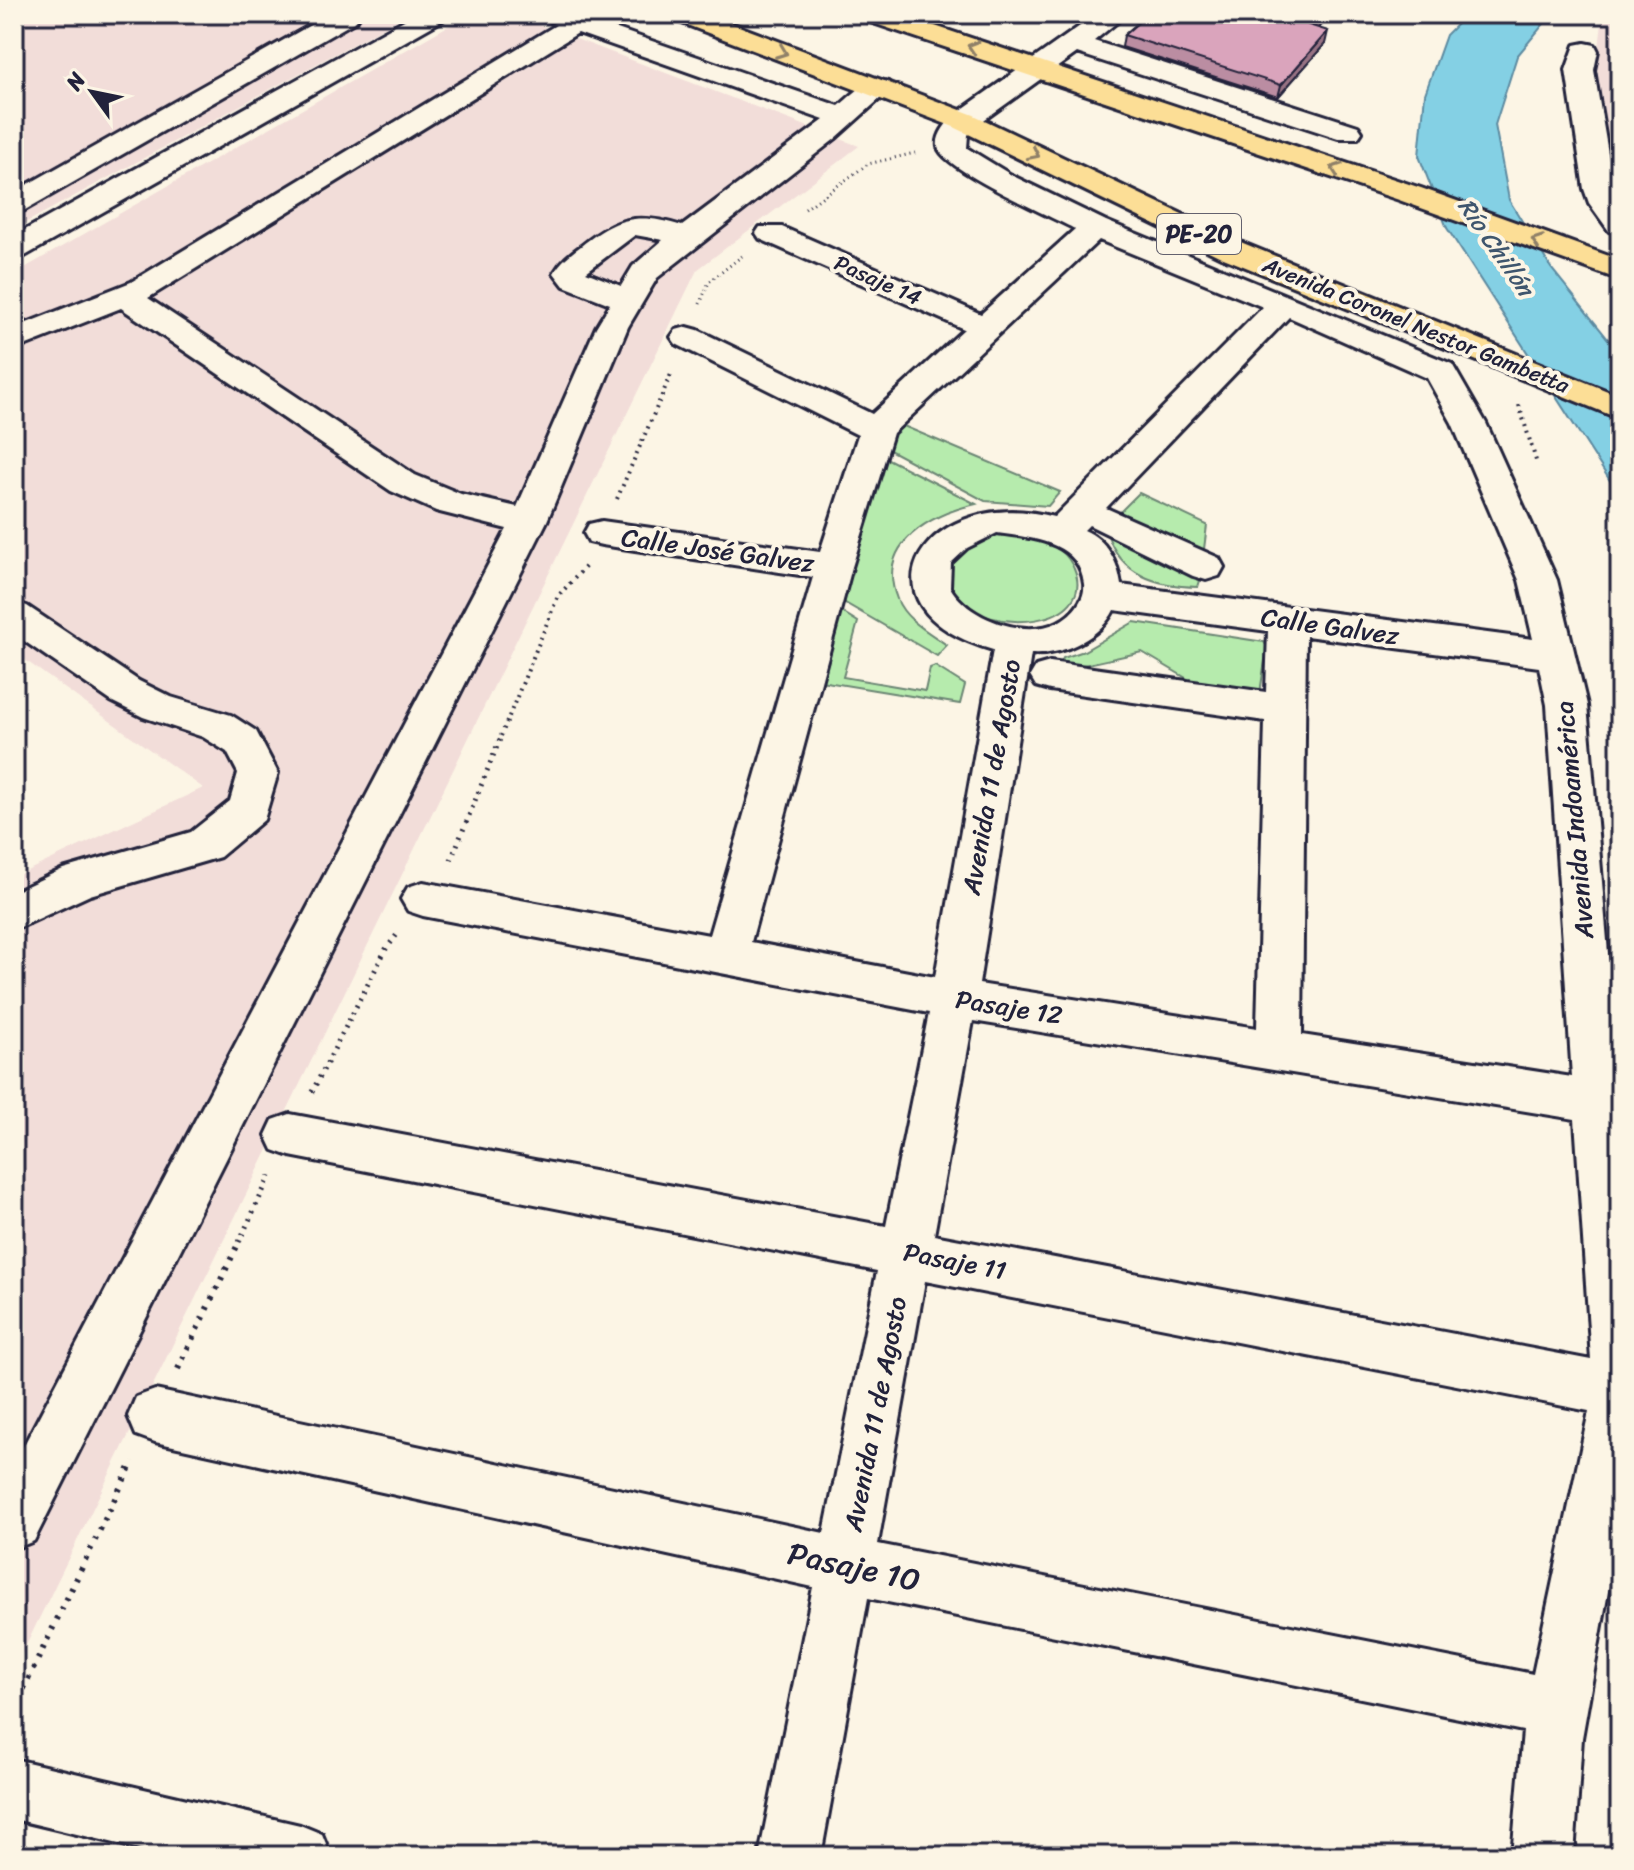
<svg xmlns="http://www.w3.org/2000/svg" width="1634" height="1870" font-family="Sriracha,sans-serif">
  <rect width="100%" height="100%" fill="#fcf5e5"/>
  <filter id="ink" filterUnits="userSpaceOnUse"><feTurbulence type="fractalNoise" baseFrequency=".0125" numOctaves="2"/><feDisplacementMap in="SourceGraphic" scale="16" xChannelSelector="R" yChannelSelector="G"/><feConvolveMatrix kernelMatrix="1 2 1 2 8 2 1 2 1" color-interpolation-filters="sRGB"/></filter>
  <g filter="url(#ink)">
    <path fill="#f2ddd9" d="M14 14H408L14 229Z
      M469 14H510L859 146 697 270 14 1670V877L203 788 14 652V274Z
      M1603 14H1620V210L1608 199 1597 65Z"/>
    <path fill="#b6ebad" stroke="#6c8674" stroke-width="2" d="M894 422 1060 492 1048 506 985 501 882 446Z
      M882 456 976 504C932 514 875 543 897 599 905 620 930 633 947 645L937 656 840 600Z
      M1139 493 1207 525 1203 557 1114 518Z
      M1008 533C1020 536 1033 537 1044 541 1057 545 1069 556 1074 569 1098 625 989 639 955 596 926 559 979 536 1008 533Z
      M1107 533 1202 574 1198 587C1157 586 1121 576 1107 533Z
      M836 608 858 622 843 677 925 691 930 668 935 666 965 685 960 704 820 681Z
      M1134 622 1264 642 1267 647 1260 693 1198 685 1142 652 1070 668 1060 666 1063 658 1084 651Z"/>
    <path fill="#84d0e4" stroke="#5d8aa0" stroke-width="2" d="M1467 14H1552L1517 56 1495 125 1509 200 1551 268 1620 354V496L1447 228 1419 156 1425 94 1446 35Z"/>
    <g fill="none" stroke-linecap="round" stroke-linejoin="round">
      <defs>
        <path id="minor" d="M330 14 360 15 356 21 25 210 14 213V192Z
          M415 14H447L443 20 25 256 14 258V236Z
          M537 14H574L839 106C854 94 867 77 888 82L892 88 835 139 657 278 628 327 547 521 34 1541 14 1549V1464L507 529 436 511 391 491 121 308 14 350V328L131 282 556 25ZM578 33 824 120 682 226C637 212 617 217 581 246 570 254 561 261 554 273L564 286 610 304 596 327 517 507 461 494 415 475 148 298ZM635 235 663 240 633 266 621 286 586 272Z
          M906 14H936C927 27 914 34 899 31L895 25Z
          M1097 14H1127L1094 41 1358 126 1362 132 1358 138H1338L1077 53 974 127 968 135 967 148 1013 176 1106 221 1452 364 1486 423 1557 580 1587 705 1620 1094V1524L1582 1738 1574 1856H1512L1523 1731 868 1598 821 1856H759L813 1587 155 1442 136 1435 128 1416 136 1397 155 1390 824 1533 877 1271 290 1156 273 1150 266 1135 273 1120 290 1114 886 1226 929 1013 423 916 408 911 401 899 408 887 423 882 709 935 813 577 602 545 589 542 584 533 589 524 602 521 820 552 858 435 676 344 671 337 676 330 687 327 698 330 872 414 964 329 760 239 756 233 760 227H782L981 314 1075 229C1052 217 942 169 938 147 936 135 946 124 954 115ZM1099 240 1263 307 1054 517C930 483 842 606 993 650L935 977 751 942 852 567 893 433ZM1289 317 1427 378 1452 423 1519 580 1533 639 1121 585C1118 562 1107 540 1084 530L1089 525 1193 576 1206 580 1219 576 1224 567 1219 558 1106 508ZM997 533C1032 538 1079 541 1084 584 1086 599 1072 615 1058 622 1025 639 968 619 950 587L951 563 967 548ZM1114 610 1268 631 1266 692 1050 662 1036 666 1030 676 1036 686 1050 690 1265 721 1257 1028 979 984 1031 654C1062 656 1100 638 1114 610ZM1306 636 1539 667 1547 705 1572 1077 1302 1035ZM973 1021 1575 1119 1591 1360 934 1235ZM925 1281 1589 1411 1533 1674 878 1544Z
          M1585 43 1595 45 1598 51 1594 70 1614 189 1620 204V234L1609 231 1589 203 1584 189 1566 70 1575 45Z
          M14 602 27 606 139 681 171 697 231 715 256 731 278 773 264 820 220 857 90 895 14 930V892L63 869 191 832 230 801 238 773 227 752 203 737 143 717 111 701 14 634Z
          M14 1759 300 1825 322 1834 331 1856H169L14 1819Z"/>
        <path id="highway" d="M670 14H707L974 115 1243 243 1620 396V419L1221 257 954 127 674 20Z
          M860 14H899L1421 188 1620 260V280L1399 200 864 20Z"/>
      </defs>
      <use href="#minor" stroke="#22223b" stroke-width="6"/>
      <use href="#highway" stroke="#22223b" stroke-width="6"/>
      <path stroke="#22223b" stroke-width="3" stroke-dasharray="1 4" stroke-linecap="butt" d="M805 209 868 164 915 153
        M700 304 709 282 742 256"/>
      <path stroke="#22223b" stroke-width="4" stroke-dasharray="2 5" stroke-linecap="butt" d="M1519 405 1537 464
        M617 499 672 372
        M501 736 558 596 586 566"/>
      <path stroke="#22223b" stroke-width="5" stroke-dasharray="2 6" stroke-linecap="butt" d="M451 860 502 734
        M312 1092 386 949 399 932
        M239 1242 270 1176"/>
      <path stroke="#22223b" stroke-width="6" stroke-dasharray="3 8" stroke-linecap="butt" d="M178 1369 240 1240
        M14 1709 133 1461"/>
      <use href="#minor" fill="#fcf5e5" fill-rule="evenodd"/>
      <use href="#highway" fill="#fcde96" fill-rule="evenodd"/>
    </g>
    <path fill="#bb8da2" stroke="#22223b" stroke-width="2" d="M1148 14H1336L1318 28 1325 44 1278 97 1122 47 1124 35Z"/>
    <path fill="#997384" stroke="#22223b" stroke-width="2" d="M1323 14H1336L1306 37 1309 25Z
      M1328 31 1325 44 1278 97 1281 85Z"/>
    <path fill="#daa4bc" stroke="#22223b" stroke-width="2" d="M1148 14H1323L1309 25 1328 31 1281 85 1124 35Z"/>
    <defs><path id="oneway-chevron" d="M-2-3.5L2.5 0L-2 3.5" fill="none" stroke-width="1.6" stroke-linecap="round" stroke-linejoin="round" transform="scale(2)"/></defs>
    <g stroke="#8f8068">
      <use href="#oneway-chevron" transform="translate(973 47) rotate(-162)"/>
      <use href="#oneway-chevron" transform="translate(782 52) rotate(21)"/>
      <use href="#oneway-chevron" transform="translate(1034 154) rotate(26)"/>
      <use href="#oneway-chevron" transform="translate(1336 169) rotate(-161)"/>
      <use href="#oneway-chevron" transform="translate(1537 241) rotate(-160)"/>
    </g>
  </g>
  <g text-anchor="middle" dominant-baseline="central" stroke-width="8" stroke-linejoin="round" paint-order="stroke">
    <g font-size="22" fill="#22223b" stroke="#fcf5e5">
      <text transform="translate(878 280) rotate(24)">Pasaje 14</text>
      <text transform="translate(1416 325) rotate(22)">Avenida Coronel Nestor Gambetta</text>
    </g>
    <rect fill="#fcf5e5" stroke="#63616e" stroke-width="2" x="1157" y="214" width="84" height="40" rx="6"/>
    <g font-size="24" font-weight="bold" fill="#22223b">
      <text x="1199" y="234">PE-20</text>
    </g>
    <g font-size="24" font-style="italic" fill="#3f566e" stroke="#fcf5e5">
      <text transform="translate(1496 247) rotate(55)">Río Chillón</text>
    </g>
    <g font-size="26" fill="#22223b" stroke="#fcf5e5">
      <text transform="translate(718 550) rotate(8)">Calle José Galvez</text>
      <text transform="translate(1330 626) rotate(8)">Calle Galvez</text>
      <text transform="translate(991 777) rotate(-80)">Avenida 11 de Agosto</text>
      <text transform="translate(1574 820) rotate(-95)">Avenida Indoamérica</text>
      <text transform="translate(1009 1007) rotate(9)">Pasaje 12</text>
      <text transform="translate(955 1261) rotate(11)">Pasaje 11</text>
      <text transform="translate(875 1414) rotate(-79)">Avenida 11 de Agosto</text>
    </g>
    <g font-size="32" fill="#22223b" stroke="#fcf5e5">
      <text transform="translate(854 1567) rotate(12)">Pasaje 10</text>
    </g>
  </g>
  <rect width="1634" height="1870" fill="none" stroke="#fcf5e5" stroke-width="48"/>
  <rect x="24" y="24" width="1586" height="1822" fill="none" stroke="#22223b" stroke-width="3" filter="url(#ink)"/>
  <g transform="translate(92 92) rotate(303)" stroke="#fcf5e5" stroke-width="6" paint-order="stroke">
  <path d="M0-6L14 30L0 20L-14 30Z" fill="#22223b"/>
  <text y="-12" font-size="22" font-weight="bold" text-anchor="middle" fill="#22223b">N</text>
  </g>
</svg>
